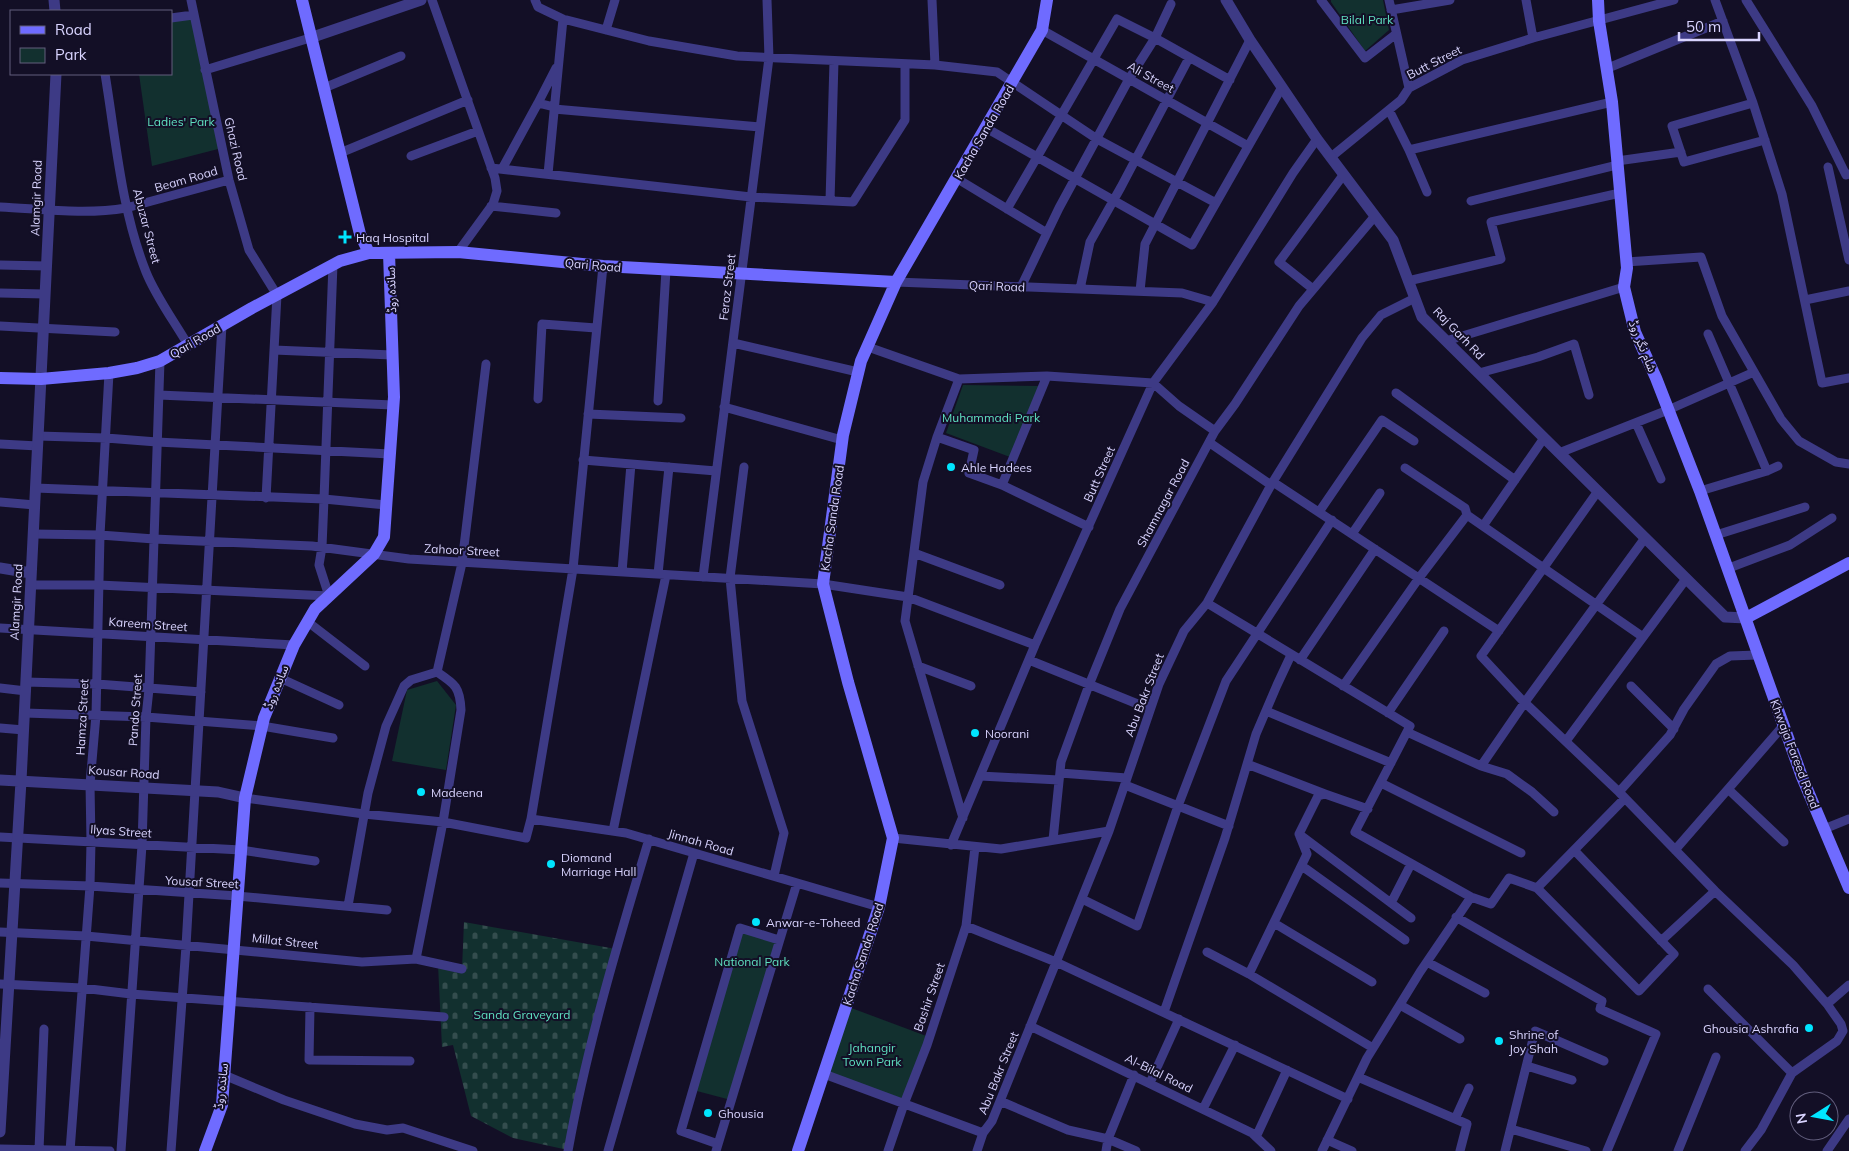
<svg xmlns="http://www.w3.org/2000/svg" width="1849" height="1151" font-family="Mulish,'Noto Sans Arabic',sans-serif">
  <defs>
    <pattern id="cemetery-stones" width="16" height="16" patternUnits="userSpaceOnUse" patternTransform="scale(1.25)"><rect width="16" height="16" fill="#12302f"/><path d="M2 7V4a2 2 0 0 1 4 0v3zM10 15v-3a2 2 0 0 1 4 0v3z" fill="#344d4e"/></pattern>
  </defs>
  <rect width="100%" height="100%" fill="#130f26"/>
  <path fill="url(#cemetery-stones)" d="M464 922 616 949 568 1150 513 1138 471 1116 453 1045 442 1047 438 964 462 969Z"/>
  <path fill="#12302f" d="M1331 0H1383L1389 30 1365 51 1331 2Z
    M193 15 222 148 152 166 139 74H171V18Z
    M963 385 1039 386 1010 457 946 433Z
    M437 681 456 705 446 770 392 761 407 690Z
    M740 928 779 940 731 1100 693 1090Z
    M846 1006 929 1037 904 1104 824 1074Z"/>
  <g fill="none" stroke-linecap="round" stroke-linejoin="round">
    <path stroke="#3d3a85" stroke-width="9" d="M191 0 229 180 249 250 277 295 266 498
      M432 0 495 178 497 191 493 204 458 252
      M535 0 538 7 563 19 649 41 737 56 935 65 997 72 1097 139 1216 203
      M932 0 935 65
      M1321 0 1365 58 1396 34
      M1389 0 1409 88
      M1526 0 1533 38
      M1715 0 1753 103 1782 194 1822 383 1849 378
      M1746 0 1812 106 1846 175 1849 174
      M1391 10 1450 0
      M171 18 193 15
      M606 30 615 0
      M1042 30 1248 146
      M1608 68 1723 21
      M205 70 310 38
      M105 74C116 140 121 209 146 272 156 297 174 321 188 345
      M324 88 401 56
      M538 103 556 68
      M1753 103 1672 126 1684 162 1765 140
      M554 109 760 127
      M1389 110 1409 150 1427 192
      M986 128 1192 245 1282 87
      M1409 150 1612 102
      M340 153 468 100
      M411 156 478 131
      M1331 157 1401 100 1409 88 1462 60 1533 38 1674 0
      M1617 161 1681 152
      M1828 167 1849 260
      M491 168 751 197 853 202 905 120V64
      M502 169 538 103 554 107
      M548 174 563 19
      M956 178 1047 233
      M830 201 834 61
      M1471 201 1617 165
      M491 206 556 213
      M0 207C42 209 85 215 126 208L229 180
      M1007 209 1117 19 1155 38 1230 80
      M1626 262 1701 257 1722 316 1781 419 1799 441 1836 462 1849 464
      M0 265 47 266
      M1408 281 1501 259 1491 222 1620 193
      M896 282 1182 293 1213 302
      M1021 287 1059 208 1129 79 1155 38 1171 4
      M1080 289 1090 242 1121 187 1189 58
      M1313 289 1279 262 1344 174
      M1140 291 1145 244 1250 40
      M0 293 45 294
      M1805 300 1849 291
      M0 326 115 332
      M1708 334 1767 471
      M1446 341 1624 287
      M733 343 858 372
      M868 347 959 379 1047 376 1153 383 1179 406 1215 431
      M274 350 392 355
      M1479 373 1538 357 1574 344 1589 395
      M959 379 937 437 923 482 905 621 963 818
      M1396 393 1515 480
      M159 395 393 405
      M538 399 542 324 596 328
      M658 401 666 270
      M724 407 842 440
      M588 414 681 418
      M1636 423 1661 479
      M38 436 106 438 157 442 390 454
      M937 437 974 450 969 473 1002 485 1089 527
      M1210 443 1271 485
      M0 444 38 446
      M1559 453 1668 410 1754 372
      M583 460 716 471
      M744 467 730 578 742 701 784 833 774 876
      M1405 468 1465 508 1467 515 1643 637
      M1273 482 1499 631
      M1002 485 1047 376
      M35 488 324 499 386 505
      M1598 491 1481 656 1521 699 1619 792 1715 891 1793 965 1827 1004 1849 985
      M1700 491 1767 471 1778 466
      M0 502 35 505
      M1319 512 1382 420 1414 441
      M1483 526 1544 438
      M33 534 100 535 154 539 312 546 409 559 823 584 908 597 1035 645
      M1352 534 1380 493
      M1716 535 1805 507
      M914 553 1000 585
      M1729 568 1790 545 1832 518
      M622 572 631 464
      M658 574 669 467
      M703 577 769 58 767 0
      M31 585H99L329 596 319 565 322 547 324 499 333 264
      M1207 603 1410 726 1355 832 1471 897 1491 904 1509 878 1537 888
      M308 622 365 666
      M0 628 294 645
      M1029 660 1150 709
      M1300 660 1375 549
      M918 666 971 686
      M280 678 339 705
      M26 682 97 684 201 692
      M1343 686 1419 578 1467 515
      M1631 686 1674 729
      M0 688 26 691
      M1266 711 1391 763
      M25 713 146 717 262 726 333 738
      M1388 713 1444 631
      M0 728 24 730
      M1407 732 1481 766 1507 774 1532 792 1554 812
      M1566 741 1686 579
      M1247 764 1325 794
      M1481 766 1525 702 1645 538
      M1060 773 1127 778
      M980 776 1059 780
      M1381 783 1521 853
      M1125 785 1229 826
      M1728 789 1784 842
      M1619 792 1670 735 1684 709 1716 664 1730 656 1757 655
      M245 798 364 814 443 822 526 838 531 819 626 833 879 907
      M531 819 573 569 603 266
      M1824 829 1849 819
      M613 831 666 575
      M1299 834 1411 918
      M0 837 241 850 315 861
      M893 838 1001 849 1109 831
      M1053 840 1061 762 1089 685 1120 609 1215 431 1235 404 1299 306 1375 216
      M951 845 1035 645 1153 383 1213 302 1293 173 1317 139
      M1574 850 1674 954 1639 991 1537 888 1625 798
      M1675 850 1783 726
      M1302 866 1405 940
      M0 883 90 886 237 896 387 910
      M1082 899 1137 926 1178 806 1226 681 1332 520
      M1391 903 1411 864
      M348 906 368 793 386 726 404 686 411 680 437 672 462 563 486 364
      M1456 917 1602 1001 1600 1009 1656 1034 1607 1151
      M1274 923 1372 982
      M966 926 1056 962 1348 1099
      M0 932 86 936 362 962 416 959 443 822 461 710C460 687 455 684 437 672
      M1661 941 1715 891
      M1207 952 1249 974 1373 1048
      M416 959 462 969
      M1427 962 1485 993
      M1249 974 1307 854 1299 834 1318 796 1325 794 1368 809
      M0 984 82 988 131 994 444 1017
      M1708 989 1792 1073
      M1400 1005 1460 1039
      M310 1007 309 1060 410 1061
      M1164 1012 1225 838 1256 734 1277 685 1291 655
      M1030 1026 1252 1133 1271 1151
      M1527 1066 1572 1080
      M824 1074 983 1133
      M224 1075 284 1100 355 1124 387 1130 403 1128 473 1151
      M1358 1077 1467 1124 1460 1151
      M1150 1083 1179 1019
      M1000 1101 1068 1130 1108 1139 1136 1151
      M1203 1109 1235 1045
      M1455 1119 1469 1088
      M1511 1129 1586 1151
      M1256 1137 1287 1070
      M1327 1140 1352 1151
      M718 1144 681 1131 740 928 779 940
      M0 1149 110 1151
      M39 1150 44 1029
      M70 1151 90 886 91 842 90 784 96 715 100 535 109 373
      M121 1151 142 845 146 717 149 689 160 361
      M171 1151 186 946 222 325
      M568 1151C587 1045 618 942 649 839
      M608 1151 694 853
      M716 1151 797 883
      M888 1151 904 1104 927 1045 966 926 975 847
      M977 1151 983 1133 992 1121 1109 831 1159 684 1184 631 1207 603 1271 485 1362 338 1381 315 1415 298
      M1106 1151 1108 1139 1134 1075
      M1322 1151 1367 1058 1420 972 1471 897
      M1505 1151 1535 1031 1604 1061
      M1678 1151 1716 1057
      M1745 1151 1761 1130 1792 1073 1837 1041 1843 1031 1841 1024 1827 1004
      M1827 1151 1849 1119"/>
    <path stroke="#3d3a85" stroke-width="11" d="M54 0 55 11
      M1226 0 1250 40 1317 139 1393 240 1422 317 1725 617 1746 618
      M310 38 421 0
      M0 568 31 573
      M0 780 218 792 245 798
      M0 1132 21 781 56 74"/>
    <path stroke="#6f6bff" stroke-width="12" d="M302 0 360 234 369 253
      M1598 0 1599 21 1612 102 1627 268 1624 287 1635 332 1656 378 1700 491 1802 777 1849 888
      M0 378 41 379 109 373 137 368 160 361 252 308 340 261 369 253 458 252 603 266 896 282
      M1746 618 1849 563
      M205 1151 222 1105 245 798 264 718 294 645 315 609 374 554 384 537 394 397 389 253
      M798 1151 879 907 893 838 848 682 823 584 843 435 861 361 896 282 1042 30 1047 0"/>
  </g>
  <g fill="#00e5ff" stroke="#130f26" stroke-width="2">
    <path d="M342.5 229.5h5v5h5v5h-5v5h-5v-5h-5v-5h5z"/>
    <circle cx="951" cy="467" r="5"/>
    <circle cx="975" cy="733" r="5"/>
    <circle cx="421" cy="792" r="5"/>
    <circle cx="551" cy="864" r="5"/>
    <circle cx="756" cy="922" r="5"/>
    <circle cx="1809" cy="1028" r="5"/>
    <circle cx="1499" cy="1041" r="5"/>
    <circle cx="708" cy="1113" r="5"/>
  </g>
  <g text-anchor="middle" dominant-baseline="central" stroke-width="4" stroke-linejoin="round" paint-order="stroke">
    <g font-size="12" fill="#5fe0c0" stroke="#130f26">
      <text x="1367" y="19">Bilal Park</text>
      <text x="181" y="121">Ladies' Park</text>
      <text x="991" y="417">Muhammadi Park</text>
      <text x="752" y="961">National Park</text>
      <text x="522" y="1014">Sanda Graveyard</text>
      <text x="872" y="1047">Jahangir<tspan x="872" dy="14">Town Park</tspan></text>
    </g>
    <g font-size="12" fill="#d9d4ff" stroke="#130f26">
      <text transform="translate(1434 62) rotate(-27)">Butt Street</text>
      <text transform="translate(1151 77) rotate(29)">Ali Street</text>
      <text transform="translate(984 132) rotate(-60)">Kacha Sanda Road</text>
      <text transform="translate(236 149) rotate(77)">Ghazi Road</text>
      <text transform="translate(186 179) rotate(-16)">Beam Road</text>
      <text transform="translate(36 198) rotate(-88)">Alamgir Road</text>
      <text transform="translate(147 226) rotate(75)">Abuzar Street</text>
      <text transform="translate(593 265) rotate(5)">Qari Road</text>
      <text transform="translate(997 286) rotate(2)">Qari Road</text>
      <text transform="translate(727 287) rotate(-83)">Feroz Street</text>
      <text transform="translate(391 290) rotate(-92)">ساندہ روڈ</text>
      <text transform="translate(1459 333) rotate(46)">Raj Garh Rd</text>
      <text transform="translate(195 341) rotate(-30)">Qari Road</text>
      <text transform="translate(1643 346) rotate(68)">شام نگر روڈ</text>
      <text transform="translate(1099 474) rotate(-66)">Butt Street</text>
      <text transform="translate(1163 503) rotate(-62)">Shamnagar Road</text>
      <text transform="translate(832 518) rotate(-82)">Kacha Sanda Road</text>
      <text transform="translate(462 550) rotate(3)">Zahoor Street</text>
      <text transform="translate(16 602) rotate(-87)">Alamgir Road</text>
      <text transform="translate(148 624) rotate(4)">Kareem Street</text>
      <text transform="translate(276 687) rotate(-68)">ساندہ روڈ</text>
      <text transform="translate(1144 695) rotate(-69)">Abu Bakr Street</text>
      <text transform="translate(135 710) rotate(-86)">Pando Street</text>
      <text transform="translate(82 717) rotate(-87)">Hamza Street</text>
      <text transform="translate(1795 754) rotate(69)">Khwaja Fareed Road</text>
      <text transform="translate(124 772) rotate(4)">Kousar Road</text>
      <text transform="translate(121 831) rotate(4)">Ilyas Street</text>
      <text transform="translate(701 842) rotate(16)">Jinnah Road</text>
      <text transform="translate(202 882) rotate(3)">Yousaf Street</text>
      <text transform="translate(285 941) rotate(6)">Millat Street</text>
      <text transform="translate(863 954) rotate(-72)">Kacha Sanda Road</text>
      <text transform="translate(929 997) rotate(-71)">Bashir Street</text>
      <text transform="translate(998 1073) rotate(-68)">Abu Bakr Street</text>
      <text transform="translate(1159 1073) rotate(26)">Al-Bilal Road</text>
      <text transform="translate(221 1086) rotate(-83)">ساندہ روڈ</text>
    </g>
    <g font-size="12" fill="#d9d4ff" stroke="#130f26" text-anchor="start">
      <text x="356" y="237">Haq Hospital</text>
      <text x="961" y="467">Ahle Hadees</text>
      <text x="985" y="733">Noorani</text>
      <text x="431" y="792">Madeena</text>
      <text x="561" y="857">Diomand<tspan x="561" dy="14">Marriage Hall</tspan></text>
      <text x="766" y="922">Anwar-e-Toheed</text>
      <text x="1799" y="1028" text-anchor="end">Ghousia Ashrafia</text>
      <text x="1509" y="1034">Shrine of<tspan x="1509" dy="14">Joy Shah</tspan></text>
      <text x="718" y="1113">Ghousia</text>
    </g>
  </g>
  <rect x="10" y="10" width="162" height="65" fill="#130f26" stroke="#625e7d"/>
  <rect x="20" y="26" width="25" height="8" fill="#6f6bff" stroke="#625e7d"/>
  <text x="55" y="35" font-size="15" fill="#d9d4ff">Road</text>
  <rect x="20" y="48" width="25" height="15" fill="#12302f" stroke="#625e7d"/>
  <text x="55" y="60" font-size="15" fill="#d9d4ff">Park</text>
  <g transform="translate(1814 1116) rotate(259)"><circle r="24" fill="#130f26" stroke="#625e7d"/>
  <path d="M0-4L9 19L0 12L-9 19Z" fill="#00e5ff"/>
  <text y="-8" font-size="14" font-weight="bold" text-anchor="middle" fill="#d9d4ff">N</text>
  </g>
  <path d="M1679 32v8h80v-8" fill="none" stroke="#d9d4ff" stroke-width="2.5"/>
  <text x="1686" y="32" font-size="15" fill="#d9d4ff" stroke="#130f26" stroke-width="4" paint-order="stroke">50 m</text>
</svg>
